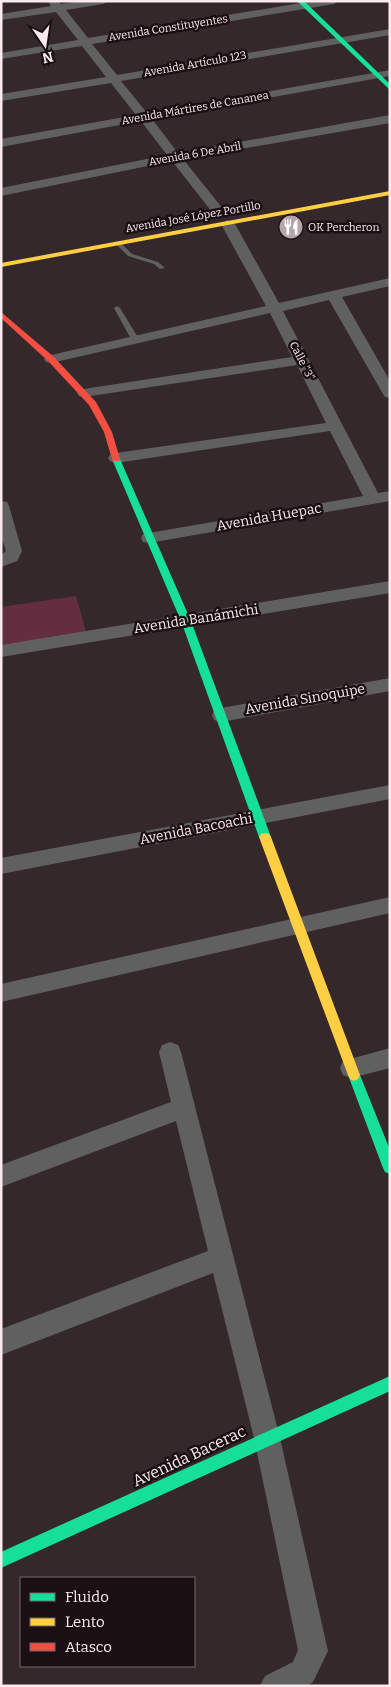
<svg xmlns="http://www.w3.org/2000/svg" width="391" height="1687" font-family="Bitter,serif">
  <rect width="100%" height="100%" fill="#34282b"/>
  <path fill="#642e41" d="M76 596 86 632 1 645V607Z"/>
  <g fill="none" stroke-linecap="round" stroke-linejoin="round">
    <path fill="#616060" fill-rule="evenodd" d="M117 243H121L132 254 158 262 165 268 160 269 154 264 128 256 117 245Z
      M117 306 120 308 139 339 138 341 131 339 114 308Z"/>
    <path fill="#616060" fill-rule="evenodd" d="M48 1H59L61 4 81 1H108L103 4 66 10 88 38 313 1H339L334 4 92 44 117 75 390 29V35L121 81 147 113 390 70V76L152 119 178 153 390 115V123L183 159 223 209 217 213 212 212 172 161 1 196V188L167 155 141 121 1 147V139L136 115 111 83 1 101V94L106 77 82 46 1 59V53L78 40 56 12 1 20V14L51 6Z
      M228 220 235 224 279 303 390 278V286L342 297 390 381V398L385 397 383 394 329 300 283 311 378 493 390 491V501L149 543 143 542 141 538 143 534 363 496 330 431 116 463 110 461 108 458 110 455 116 453 326 423 297 365 84 397 79 396 77 393 79 390 84 389 292 357 270 313 51 363 46 362 44 359 46 356 51 355 266 306 221 224Z
      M1 501 7 502 9 506 22 551 17 561 1 567V555L6 551 1 536Z
      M390 581V593L1 657V645Z
      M390 678V691L221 722 214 720 212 715 214 710 221 708Z
      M390 785V799L1 874V858Z
      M390 897V913L1 1002V984Z
      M170 1042 178 1045 181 1052 280 1438 328 1651 313 1682 307 1686H260L265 1676 293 1662 298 1650 254 1438 213 1273 1 1355V1329L208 1251 176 1121 1 1187V1165L171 1102 159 1052 162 1045Z
      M390 1048V1068L351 1078 343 1075 340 1068 343 1061Z"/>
    <path fill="#16e098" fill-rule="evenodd" d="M297 1H304L390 84V90Z
      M116 456 120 459 191 621 271 837 269 840H261L259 837 181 621 112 459Z
      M354 1069 358 1071 360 1075 390 1150V1174L385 1172 383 1168 348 1075 350 1071Z
      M390 1376V1391L1 1568V1552Z"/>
    <path fill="#ffcf43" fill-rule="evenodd" d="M390 191V195L1 267V263Z
      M265 833 269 834 271 837 360 1075 358 1079 354 1081 350 1079 348 1075 259 837 261 834Z"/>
    <path fill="#f24e42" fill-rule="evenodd" d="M1 312 54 357 96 402 112 432 120 459 119 461H113L112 459 104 432 89 405 48 361 1 318Z"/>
  </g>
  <defs>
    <symbol id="restaurant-disc" viewBox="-11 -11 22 22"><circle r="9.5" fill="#b5a6aa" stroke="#1a0f12"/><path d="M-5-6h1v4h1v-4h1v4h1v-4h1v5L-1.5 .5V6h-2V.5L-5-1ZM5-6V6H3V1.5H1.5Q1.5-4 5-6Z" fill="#fff"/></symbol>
  </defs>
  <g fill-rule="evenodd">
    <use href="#restaurant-disc" x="277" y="213" width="28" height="28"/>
  </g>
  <g text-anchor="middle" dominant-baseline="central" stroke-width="5" stroke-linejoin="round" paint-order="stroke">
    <g font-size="11" fill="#faeaee" stroke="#1a0f12">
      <text transform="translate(168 28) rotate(-9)">Avenida Constituyentes</text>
      <text transform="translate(195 64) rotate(-10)">Avenida Artículo 123</text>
      <text transform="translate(195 108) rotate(-10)">Avenida Mártires de Cananea</text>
      <text transform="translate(195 154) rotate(-10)">Avenida 6 De Abril</text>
      <text transform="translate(193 217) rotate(-10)">Avenida José López Portillo</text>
      <text transform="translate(302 361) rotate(63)">Calle "3"</text>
    </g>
    <g font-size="11" fill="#faeaee" stroke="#1a0f12" text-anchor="start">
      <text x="308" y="227">OK Percheron</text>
    </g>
    <g font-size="14" fill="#faeaee" stroke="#1a0f12">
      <text transform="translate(269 517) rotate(-10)">Avenida Huepac</text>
      <text transform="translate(196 619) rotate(-9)">Avenida Banámichi</text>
      <text transform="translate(305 699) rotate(-10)">Avenida Sinoquipe</text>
      <text transform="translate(196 829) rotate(-11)">Avenida Bacoachi</text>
    </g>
    <g font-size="16" fill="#faeaee" stroke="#1a0f12">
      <text transform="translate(189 1456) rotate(-25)">Avenida Bacerac</text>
    </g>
  </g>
  <rect width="391" height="1687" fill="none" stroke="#faeaee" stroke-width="5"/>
  <rect x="20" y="1577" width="175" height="90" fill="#1a0f12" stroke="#74676a"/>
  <rect x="30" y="1593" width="25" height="8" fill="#16e098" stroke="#74676a"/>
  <text x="65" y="1602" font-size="15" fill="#faeaee">Fluido</text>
  <rect x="30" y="1618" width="25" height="8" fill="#ffcf43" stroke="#74676a"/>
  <text x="65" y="1627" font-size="15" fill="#faeaee">Lento</text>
  <rect x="30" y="1643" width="25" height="8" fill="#f24e42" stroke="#74676a"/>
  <text x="65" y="1652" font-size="15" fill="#faeaee">Atasco</text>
  <g transform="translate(45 45) rotate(167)" stroke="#1a0f12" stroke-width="4" paint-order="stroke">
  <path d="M0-4L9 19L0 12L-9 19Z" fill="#faeaee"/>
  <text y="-8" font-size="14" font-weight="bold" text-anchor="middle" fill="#faeaee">N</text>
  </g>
</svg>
